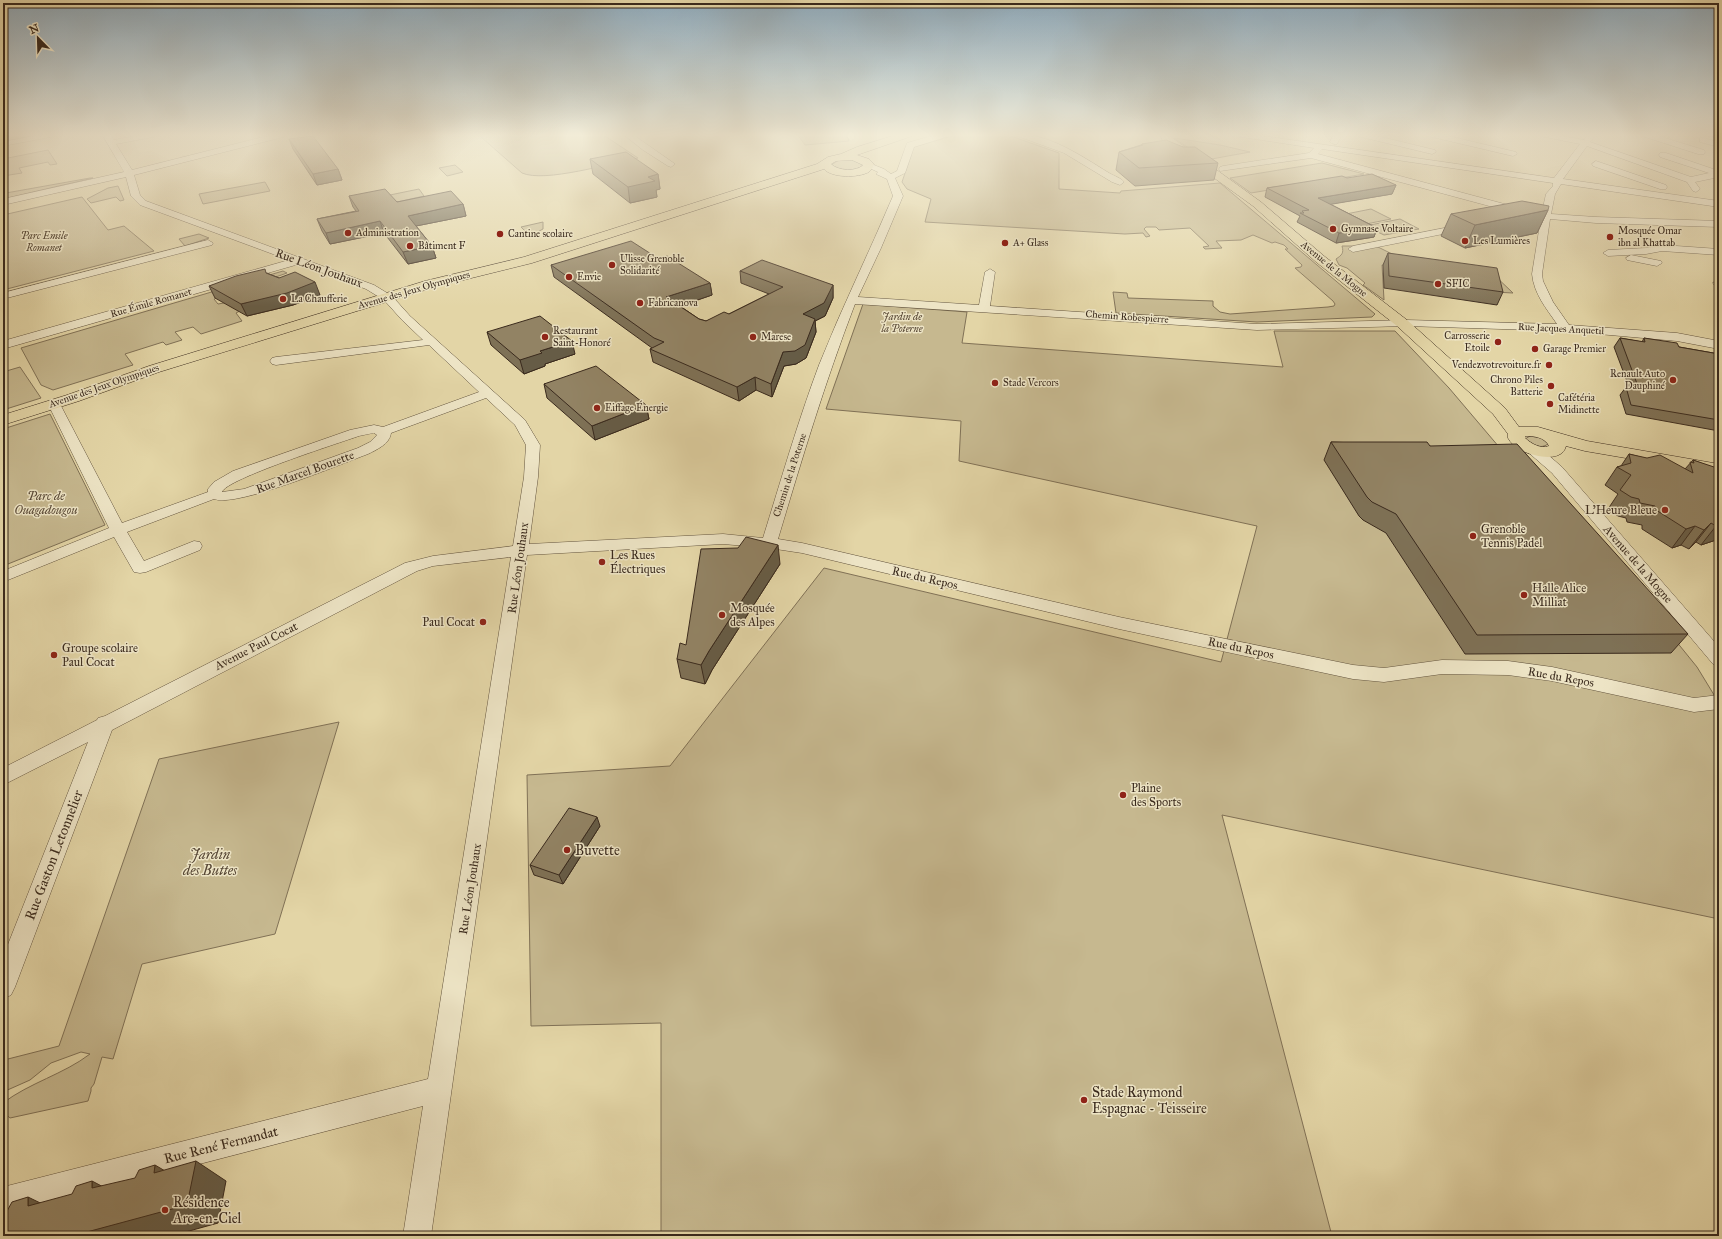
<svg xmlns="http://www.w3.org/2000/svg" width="1722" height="1239" font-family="'IM FELL Great Primer',serif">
  <rect width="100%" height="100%" fill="#e3d5a6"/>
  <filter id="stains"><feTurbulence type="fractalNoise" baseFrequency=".005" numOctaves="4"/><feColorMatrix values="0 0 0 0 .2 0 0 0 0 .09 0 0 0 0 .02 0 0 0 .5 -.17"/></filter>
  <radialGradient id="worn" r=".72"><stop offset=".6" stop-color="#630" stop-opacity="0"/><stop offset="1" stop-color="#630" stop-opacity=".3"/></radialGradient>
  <path fill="#c6b88f" stroke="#807156" d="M3 134H29L31 136 3 142Z
    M481 134H602L638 158C611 163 545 183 522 173L481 137Z
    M797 134H846L849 141 805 145Z
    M959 134H1005L1059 153V189L1120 193 1121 191 1220 183 1375 314 1372 317 1257 322 1116 313 1113 292 1127 293 1128 298 1213 301V306L1220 312 1230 314 1328 307 1334 306 1335 304 1333 301 1295 268 1301 267 1302 265 1285 249H1288L1284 245 1275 242 1272 243 1253 235 1241 240 1216 241 1222 248 1205 249 1203 247 1209 246 1190 228 1159 230 1156 227H1146L1144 229 1150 236 1146 237 1143 233 1125 234 925 222 931 199 907 189 902 182 914 147Z
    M1174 138 1220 145 1250 152 1206 160Z
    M48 150 57 164 50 165 48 162 19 168 22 173 3 176V159Z
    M839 160H854L863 164V166C852 172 841 171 831 165Z
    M1322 163 1364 174 1251 193 1230 178Z
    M455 165 463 172 447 176 439 168Z
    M90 178H93L3 199V185H7L6 193Z
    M265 182 270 191 203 204 199 194Z
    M118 186 124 200 120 201 116 197 91 203 87 199 108 188Z
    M419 189 424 196 397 202 399 203 400 214 385 196Z
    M82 197 108 230 124 226 154 251 3 290V215Z
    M1371 209 1391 219 1361 225 1341 215Z
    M1400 219 1419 229 1384 235 1365 226Z
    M543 222V229L530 236 521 227Z
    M199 234 209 238 185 246 179 239Z
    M1342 246H1376L1404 260 1491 272 1513 293 1494 292 1491 280 1382 265 1384 300 1363 285 1365 283 1347 268 1339 265 1336 259C1342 255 1344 253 1342 246Z
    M283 271 287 273 214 299 218 304 252 298 257 302 236 313 242 321 201 334 193 327 175 332 182 340 166 345 163 342 125 354 133 365 53 390 41 385 21 348Z
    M863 304 967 312 962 343 1283 367 1274 331H1395L1449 388 1505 454 1582 525 1697 667 1719 703V919L1222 815 1332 1236H661V1023L531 1026 527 775 670 766 824 568 1221 662 1257 526 959 461 961 421 826 409Z
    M20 367 41 398 3 410V372Z
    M50 414 105 525 3 566V429Z
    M1530 436 1541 438 1548 444C1540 450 1532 444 1525 439Z
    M339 722 275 934 142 964 113 1059 102 1057 94 1084 91 1088V1091L88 1101 10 1118 3 1112V1103C29 1083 64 1074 90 1054L81 1052 51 1063 30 1080 3 1092 4 1060 59 1046 159 759Z"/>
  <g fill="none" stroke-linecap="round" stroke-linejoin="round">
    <defs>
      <path id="minor" d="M44 134H60L56 136 3 146V142Z
        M102 134H110L114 140 146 134H162L158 136 116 144 132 170 275 134H288L287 136 134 175 140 195 146 201 374 285 392 296 410 316 525 420 540 445 538 477 529 544 723 534 763 538C781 480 798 421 819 365 842 307 869 253 893 196L887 179 876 174 878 172 865 166 869 163 884 169 891 174 897 171 907 143 938 134H950L949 136 914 147 905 173 895 178 903 196 881 248 858 297 979 305 985 272 990 269 995 272 990 306 1257 324 1406 320 1557 324C1546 308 1534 294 1532 274L1541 218 1519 214 1311 158 1220 171 1219 169 1220 167 1223 166 1309 153 1314 148 1235 136 1231 134H1250L1554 178 1580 144 1540 136 1539 134H1553L1584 140 1588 134H1592L1595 136 1590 142 1691 177 1709 173 1660 157 1659 155 1660 153H1666L1719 171V177L1695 182 1700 189 1696 192 1693 191 1687 182 1587 146 1563 179 1719 201V207L1561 184 1555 194 1551 214 1596 217 1719 221V227L1596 223 1550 219 1542 274 1543 281 1553 302 1569 325 1677 333 1719 341V349L1677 341 1565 331 1406 326 1257 330 855 304C825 382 802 459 778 539L802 543 1119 617 1353 665 1384 668 1442 660 1508 661 1552 667 1694 698 1719 695V709L1694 712 1552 681 1508 675 1442 674 1384 682 1353 679 1119 629 802 553 769 548 723 544 527 555 431 1236H403L423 1106 3 1215V1187L428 1079 511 557 433 566 417 571 112 730 15 987 11 995 3 999V957L88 742 3 785V768L97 720 98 718 105 716 405 563 433 556 513 546 524 477 526 445 515 425 486 398 391 433C390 444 376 450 368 454 341 464 236 508 214 499L127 532 144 561 194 541 200 542 202 546 200 550 146 572 140 573 134 572 114 537 3 582V571L109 528 48 404 49 401H59L60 404 122 523 208 492V489L214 482 233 471 350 430 374 425 383 427 479 392 429 345 276 365 272 364 270 361 272 358 276 357 423 340 402 320 384 300 366 289 299 264 3 349V341L289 260 140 205 131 196 126 177 3 205V199L124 172ZM1322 149 1553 183V186L1546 194 1542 212 1523 209 1318 154ZM374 433 377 435 370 442 358 448 244 489 222 492C226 479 339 443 359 436Z
        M623 134H632L675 164 671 167 668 166 643 150Z
        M1012 134C1047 132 1080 155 1109 173 1114 176 1121 178 1124 182L1120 185 1112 182 1064 153Z
        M1334 134H1342L1337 144H1334L1330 142Z
        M1356 134H1369L1435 150 1436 152 1432 154 1357 136Z
        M1427 134H1440L1516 152 1517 154 1513 156 1428 136Z
        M1641 134H1652L1704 150 1705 152 1704 154H1698L1642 136Z
        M1700 138H1703L1719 142V147L1700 142Z
        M1596 161 1666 185 1667 187 1666 189H1660L1593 166 1592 164Z
        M1465 224 1468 225 1470 227 1468 229 1353 252 1348 249 1353 246Z
        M208 240 213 243 212 245 3 299V293Z
        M1662 245 1719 249V255L1662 251 1646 254 1608 256 1603 253 1608 250 1646 248Z
        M1631 255 1661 261 1662 263 1657 266 1627 260 1626 258Z
        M1718 280H1719V287L1715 286 1713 283Z
        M1534 446 1539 447 1562 467 1719 647V665L1713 664 1552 473 1529 453 1527 450 1529 447Z"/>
      <path id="major" d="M899 134H914L912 136 857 155 869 159 874 164C873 167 871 170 869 172 858 178 832 178 824 169L532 263 435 287 159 372 79 401 3 425V415L67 395 149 366 425 281 524 257 817 164 828 157 841 154 857 147ZM852 160 863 165C857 172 838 171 831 164L836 161Z
        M1160 134H1170L1171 137 1261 202 1324 256 1407 320 1505 408 1519 427H1538L1587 441 1719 464V474L1585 451 1566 446C1562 464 1530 456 1519 449 1514 446 1511 443 1508 438V434L1493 414 1397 326 1316 262 1253 206 1163 141ZM1525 436C1534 436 1545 437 1549 446 1540 449 1532 444 1525 438Z"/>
    </defs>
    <use href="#minor" stroke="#64553f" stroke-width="1"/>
    <use href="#major" stroke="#3a2a1d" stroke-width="1"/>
    <use href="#minor" fill="#ede4c5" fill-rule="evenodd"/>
    <use href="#major" fill="#e3d5a6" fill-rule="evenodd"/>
    <path stroke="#3a2a1d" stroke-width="1" d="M1697 134 1719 138"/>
  </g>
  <path fill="#7e7156" stroke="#3a2a1d" d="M289 139 338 169 342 180 317 185 293 149Z
    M1142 144 1183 147 1218 163 1214 180 1135 186 1116 170 1119 152 1141 145Z
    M590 159 658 174 660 189 656 190 657 197 630 203 593 174Z
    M1347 178 1396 185 1392 194 1330 204 1377 228 1374 237 1336 243 1297 222 1300 216 1265 197 1267 188Z
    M349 196 397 202 463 204 466 216 416 226 432 246 436 258 408 264 384 233 330 244 322 231 317 219 356 211 353 207Z
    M1548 210 1537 233 1465 248 1441 236 1451 214Z
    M1388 253 1503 292 1497 305 1384 288 1383 265Z
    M659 259 710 283 712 295 680 306 699 319 706 321 729 314 769 294 741 283 740 271 833 285V298L825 316 815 321 816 332 806 358 796 364 784 366 772 397 756 390 739 401 653 362 650 349 652 348 554 277 551 265Z
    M267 273 320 295 293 305 247 316 215 298 209 286Z
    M487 332 575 354 545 364V366L524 374 491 345Z
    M1620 338 1642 342 1644 338 1679 347 1719 354V431L1626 414 1620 395 1626 387H1629L1614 347Z
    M544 384 646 405 649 419 595 440 547 398Z
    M1331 442 1430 446 1688 634 1671 653 1465 654 1386 533 1363 520 1359 516 1324 460Z
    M1629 454 1685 469 1693 460 1719 470V539L1701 545 1696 542 1689 549 1681 545 1672 548 1642 529V525L1627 522 1626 518 1618 516 1608 509 1618 494 1605 485 1617 467 1621 466Z
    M780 564 712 670 705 684 681 678 677 659 686 645Z
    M600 826 563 884 534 875 530 865Z"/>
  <path fill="#665c46" stroke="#3a2a1d" d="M338 169 342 180 317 185 313 174Z
    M658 174 660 189 656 190 657 197 630 203 628 187 648 177Z
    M1396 185 1392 194 1315 207 1318 198Z
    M463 204 466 216 411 227 408 216Z
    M1548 210 1537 233 1465 248 1475 225Z
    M380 221 384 233 330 244 326 233Z
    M1377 228 1374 237 1336 243 1339 233Z
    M432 246 436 258 408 264 403 252Z
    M315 282 320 295 293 305 247 316 241 304Z
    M710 283 712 295 668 310 666 297Z
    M833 285V298L825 316 815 321 816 332 806 358 796 364 784 366 772 397 771 384 783 352 803 314Z
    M572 341 575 354 545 364V366L524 374 520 360 540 351Z
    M755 377 756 390 739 401 737 387Z
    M646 405 649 419 595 440 592 426Z
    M1711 523 1696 542 1689 549 1704 530Z
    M1719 525V539L1701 545 1716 526Z
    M1695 526 1681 545 1672 548 1686 529Z
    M778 545 780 564 712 670 705 684 701 665 709 651Z
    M597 817 600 826 563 884 559 875Z
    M196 1161 226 1181 218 1223 171 1236H72Z
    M155 1165 187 1184 154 1173Z
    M92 1181 128 1200 92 1188Z
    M28 1197 67 1216 28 1206Z"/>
  <path fill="#928364" stroke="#3a2a1d" d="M313 136 338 169 313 174 289 139Z
    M1166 140 1183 147H1195L1218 163 1139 168 1119 152 1143 145 1142 144Z
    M626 152 658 174 648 177 655 181 628 187 590 159Z
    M1372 174 1396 185 1318 198 1377 228 1339 233 1300 213H1304L1302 211 1309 210 1267 188 1342 176 1347 178Z
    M385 189 397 202 451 191 463 204 408 216 432 246 403 252 380 221 326 233 317 219 359 211 349 196Z
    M1522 201 1549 206 1548 210 1475 225 1451 214Z
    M631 241 659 259 667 256 710 283 666 297 699 319 706 321 724 312 729 314 783 287 740 271 762 260 833 285 824 303 803 314 815 319 805 345 795 351 783 352 771 384 755 377 737 387 650 349 664 342 654 338 551 265Z
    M1388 253 1497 268 1503 292 1389 276Z
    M265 269 266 273 279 278 295 272 315 282 287 293 241 304 209 286 236 276Z
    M540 316 572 341 540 351 542 353 520 360 487 332Z
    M1620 338 1645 342 1644 338 1677 343 1679 347 1719 354V420L1631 405 1626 387 1639 389Z
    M596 366 646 405 592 426 544 384Z
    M1331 442H1427L1430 446 1517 444 1688 634 1477 635 1396 514 1372 502 1367 497Z
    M1629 454 1647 458 1660 455 1693 473 1690 462 1694 463 1693 460 1714 467 1719 470V525L1716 526 1711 523 1704 530 1695 526 1686 529 1656 510 1655 506 1640 503 1639 499 1631 497 1620 490 1631 475 1617 467 1631 463Z
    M746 537 778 545 709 651 701 665 677 659 680 643 686 645 701 549 738 548Z
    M569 808 597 817 559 875 530 865Z
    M196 1161 187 1205 72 1236H3V1212L7 1211 12 1202 28 1197V1206L72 1194 76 1186 92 1181V1188L135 1178 139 1170 155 1165 154 1173Z"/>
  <linearGradient id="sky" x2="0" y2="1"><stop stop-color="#8faabb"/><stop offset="0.44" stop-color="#f2ecd7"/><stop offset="1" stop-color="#f2ecd7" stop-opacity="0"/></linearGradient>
  <rect width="1722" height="307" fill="url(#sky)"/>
  <g fill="#8f2418" stroke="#ede4c5" stroke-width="1.5">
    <circle cx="1333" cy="229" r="4"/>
    <circle cx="348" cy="233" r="4"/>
    <circle cx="500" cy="234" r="4"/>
    <circle cx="1610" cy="237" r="4"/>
    <circle cx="1465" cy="241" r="4"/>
    <circle cx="1005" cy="243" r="4"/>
    <circle cx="410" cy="246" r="4"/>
    <circle cx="612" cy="265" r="4"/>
    <circle cx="569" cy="277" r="4"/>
    <circle cx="1438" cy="284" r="4"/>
    <circle cx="283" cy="299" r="4"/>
    <circle cx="640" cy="303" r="4"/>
    <circle cx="545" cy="337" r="4"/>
    <circle cx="753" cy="337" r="4"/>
    <circle cx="1498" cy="342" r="4"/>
    <circle cx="1535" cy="349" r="4"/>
    <circle cx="1549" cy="365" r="4"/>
    <circle cx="1673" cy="380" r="4"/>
    <circle cx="995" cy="383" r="4"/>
    <circle cx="1551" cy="386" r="4"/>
    <circle cx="1550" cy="404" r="4"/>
    <circle cx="597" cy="408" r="4"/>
    <circle cx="1665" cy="510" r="4"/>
    <circle cx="1473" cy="536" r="4"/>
    <circle cx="602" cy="562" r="4"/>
    <circle cx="1524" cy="595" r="4"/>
    <circle cx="722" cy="615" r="4"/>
    <circle cx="483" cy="622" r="4"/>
    <circle cx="54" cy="655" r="4"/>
    <circle cx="1123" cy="795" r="4"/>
    <circle cx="567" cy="850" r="4"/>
    <circle cx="1084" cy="1100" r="4"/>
    <circle cx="165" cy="1210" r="4"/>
  </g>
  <g text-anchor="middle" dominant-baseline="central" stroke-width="3" stroke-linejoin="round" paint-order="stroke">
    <g font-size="10" fill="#3a2a1d" stroke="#ede4c5" text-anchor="start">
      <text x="1341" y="229">Gymnase Voltaire</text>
      <text x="1618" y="231">Mosquée Omar<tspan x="1618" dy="12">ibn al Khattab</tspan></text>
      <text x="356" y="233">Administration</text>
      <text x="508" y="234">Cantine scolaire</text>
      <text x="1473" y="241">Les Lumières</text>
      <text x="1013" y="243">A+ Glass</text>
      <text x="418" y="246">Bâtiment F</text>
      <text x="620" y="259">Ulisse Grenoble<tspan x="620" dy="12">Solidarité</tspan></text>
      <text x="577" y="277">Envie</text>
      <text x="1446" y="284">SFIC</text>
      <text x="291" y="299">La Chaufferie</text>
      <text x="648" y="303">Fabricanova</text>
      <text x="553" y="331">Restaurant<tspan x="553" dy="12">Saint-Honoré</tspan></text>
      <text x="1490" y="336" text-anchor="end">Carrosserie<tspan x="1490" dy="12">Etoile</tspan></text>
      <text x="761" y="337">Marese</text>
      <text x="1543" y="349">Garage Premier</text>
      <text x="1541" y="365" text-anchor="end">Vendezvotrevoiture.fr</text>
      <text x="1665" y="374" text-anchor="end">Renault Auto<tspan x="1665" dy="12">Dauphiné</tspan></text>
      <text x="1543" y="380" text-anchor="end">Chrono Piles<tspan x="1543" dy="12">Batterie</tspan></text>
      <text x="1003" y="383">Stade Vercors</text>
      <text x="1558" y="398">Cafétéria<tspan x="1558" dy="12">Midinette</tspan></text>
      <text x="605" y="408">Eiffage Énergie</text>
    </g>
    <g font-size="10" font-style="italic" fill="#564634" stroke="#ede4c5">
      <text x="44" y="236">Parc Emile<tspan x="44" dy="12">Romanet</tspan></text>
      <text x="902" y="317">Jardin de<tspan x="902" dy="12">la Poterne</tspan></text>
    </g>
    <g font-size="10" fill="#3a2a1d" stroke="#ede4c5">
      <text transform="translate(1334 269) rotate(39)">Avenue de la Mogne</text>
      <text transform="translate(414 290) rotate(-16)">Avenue des Jeux Olympiques</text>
      <text transform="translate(151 303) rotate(-16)">Rue Émile Romanet</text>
      <text transform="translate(1127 317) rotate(4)">Chemin Robespierre</text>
      <text transform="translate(1561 329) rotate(3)">Rue Jacques Anquetil</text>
      <text transform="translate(104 386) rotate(-19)">Avenue des Jeux Olympiques</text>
      <text transform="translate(790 475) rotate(-72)">Chemin de la Poterne</text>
    </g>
    <g font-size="12" fill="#3a2a1d" stroke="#ede4c5">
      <text transform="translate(319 268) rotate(20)">Rue Léon Jouhaux</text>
      <text transform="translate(305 472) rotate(-20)">Rue Marcel Bourette</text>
      <text transform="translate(1638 564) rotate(49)">Avenue de la Mogne</text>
      <text transform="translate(518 568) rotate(-82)">Rue Léon Jouhaux</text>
      <text transform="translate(925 578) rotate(13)">Rue du Repos</text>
      <text transform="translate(256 646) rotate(-27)">Avenue Paul Cocat</text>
      <text transform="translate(1241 648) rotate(12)">Rue du Repos</text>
      <text transform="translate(1561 677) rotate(10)">Rue du Repos</text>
      <text transform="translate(470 889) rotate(-81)">Rue Léon Jouhaux</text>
    </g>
    <g font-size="12" font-style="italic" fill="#564634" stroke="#ede4c5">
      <text x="46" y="496">Parc de<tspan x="46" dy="14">Ouagadougou</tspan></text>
    </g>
    <g font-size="12" fill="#3a2a1d" stroke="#ede4c5" text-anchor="start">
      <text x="1657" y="510" text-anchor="end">L'Heure Bleue</text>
      <text x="1481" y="529">Grenoble<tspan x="1481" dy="14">Tennis Padel</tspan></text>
      <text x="610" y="555">Les Rues<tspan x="610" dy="14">Électriques</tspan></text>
      <text x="1532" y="588">Halle Alice<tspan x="1532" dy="14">Milliat</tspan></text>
      <text x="730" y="608">Mosquée<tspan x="730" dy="14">des Alpes</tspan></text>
      <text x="475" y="622" text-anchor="end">Paul Cocat</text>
      <text x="62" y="648">Groupe scolaire<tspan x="62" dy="14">Paul Cocat</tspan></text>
      <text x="1131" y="788">Plaine<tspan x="1131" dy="14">des Sports</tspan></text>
    </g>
    <g font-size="14" fill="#3a2a1d" stroke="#ede4c5" text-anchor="start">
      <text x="575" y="850">Buvette</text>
      <text x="1092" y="1092">Stade Raymond<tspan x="1092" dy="16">Espagnac - Teisseire</tspan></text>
      <text x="173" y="1202">Résidence<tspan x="173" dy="16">Arc-en-Ciel</tspan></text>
    </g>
    <g font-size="14" font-style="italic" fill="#564634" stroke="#ede4c5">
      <text x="210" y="854">Jardin<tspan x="210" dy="16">des Buttes</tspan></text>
    </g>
    <g font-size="14" fill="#3a2a1d" stroke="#ede4c5">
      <text transform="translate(54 855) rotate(-69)">Rue Gaston Letonnelier</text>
      <text transform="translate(221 1145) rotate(-14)">Rue René Fernandat</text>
    </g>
  </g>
  <rect width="1722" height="1239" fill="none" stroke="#e3d5a6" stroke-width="16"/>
  <rect x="4" y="4" width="1714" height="1231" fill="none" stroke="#3a2a1d" stroke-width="2"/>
  <rect x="8" y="8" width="1706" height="1223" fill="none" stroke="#3a2a1d"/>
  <g transform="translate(38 38) rotate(337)" stroke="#ede4c5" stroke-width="3" paint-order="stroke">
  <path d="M0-3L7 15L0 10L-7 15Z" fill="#3a2a1d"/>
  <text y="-6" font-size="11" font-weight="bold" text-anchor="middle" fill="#3a2a1d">N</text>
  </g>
  <rect width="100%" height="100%" filter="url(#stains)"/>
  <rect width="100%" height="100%" fill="url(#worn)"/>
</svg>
